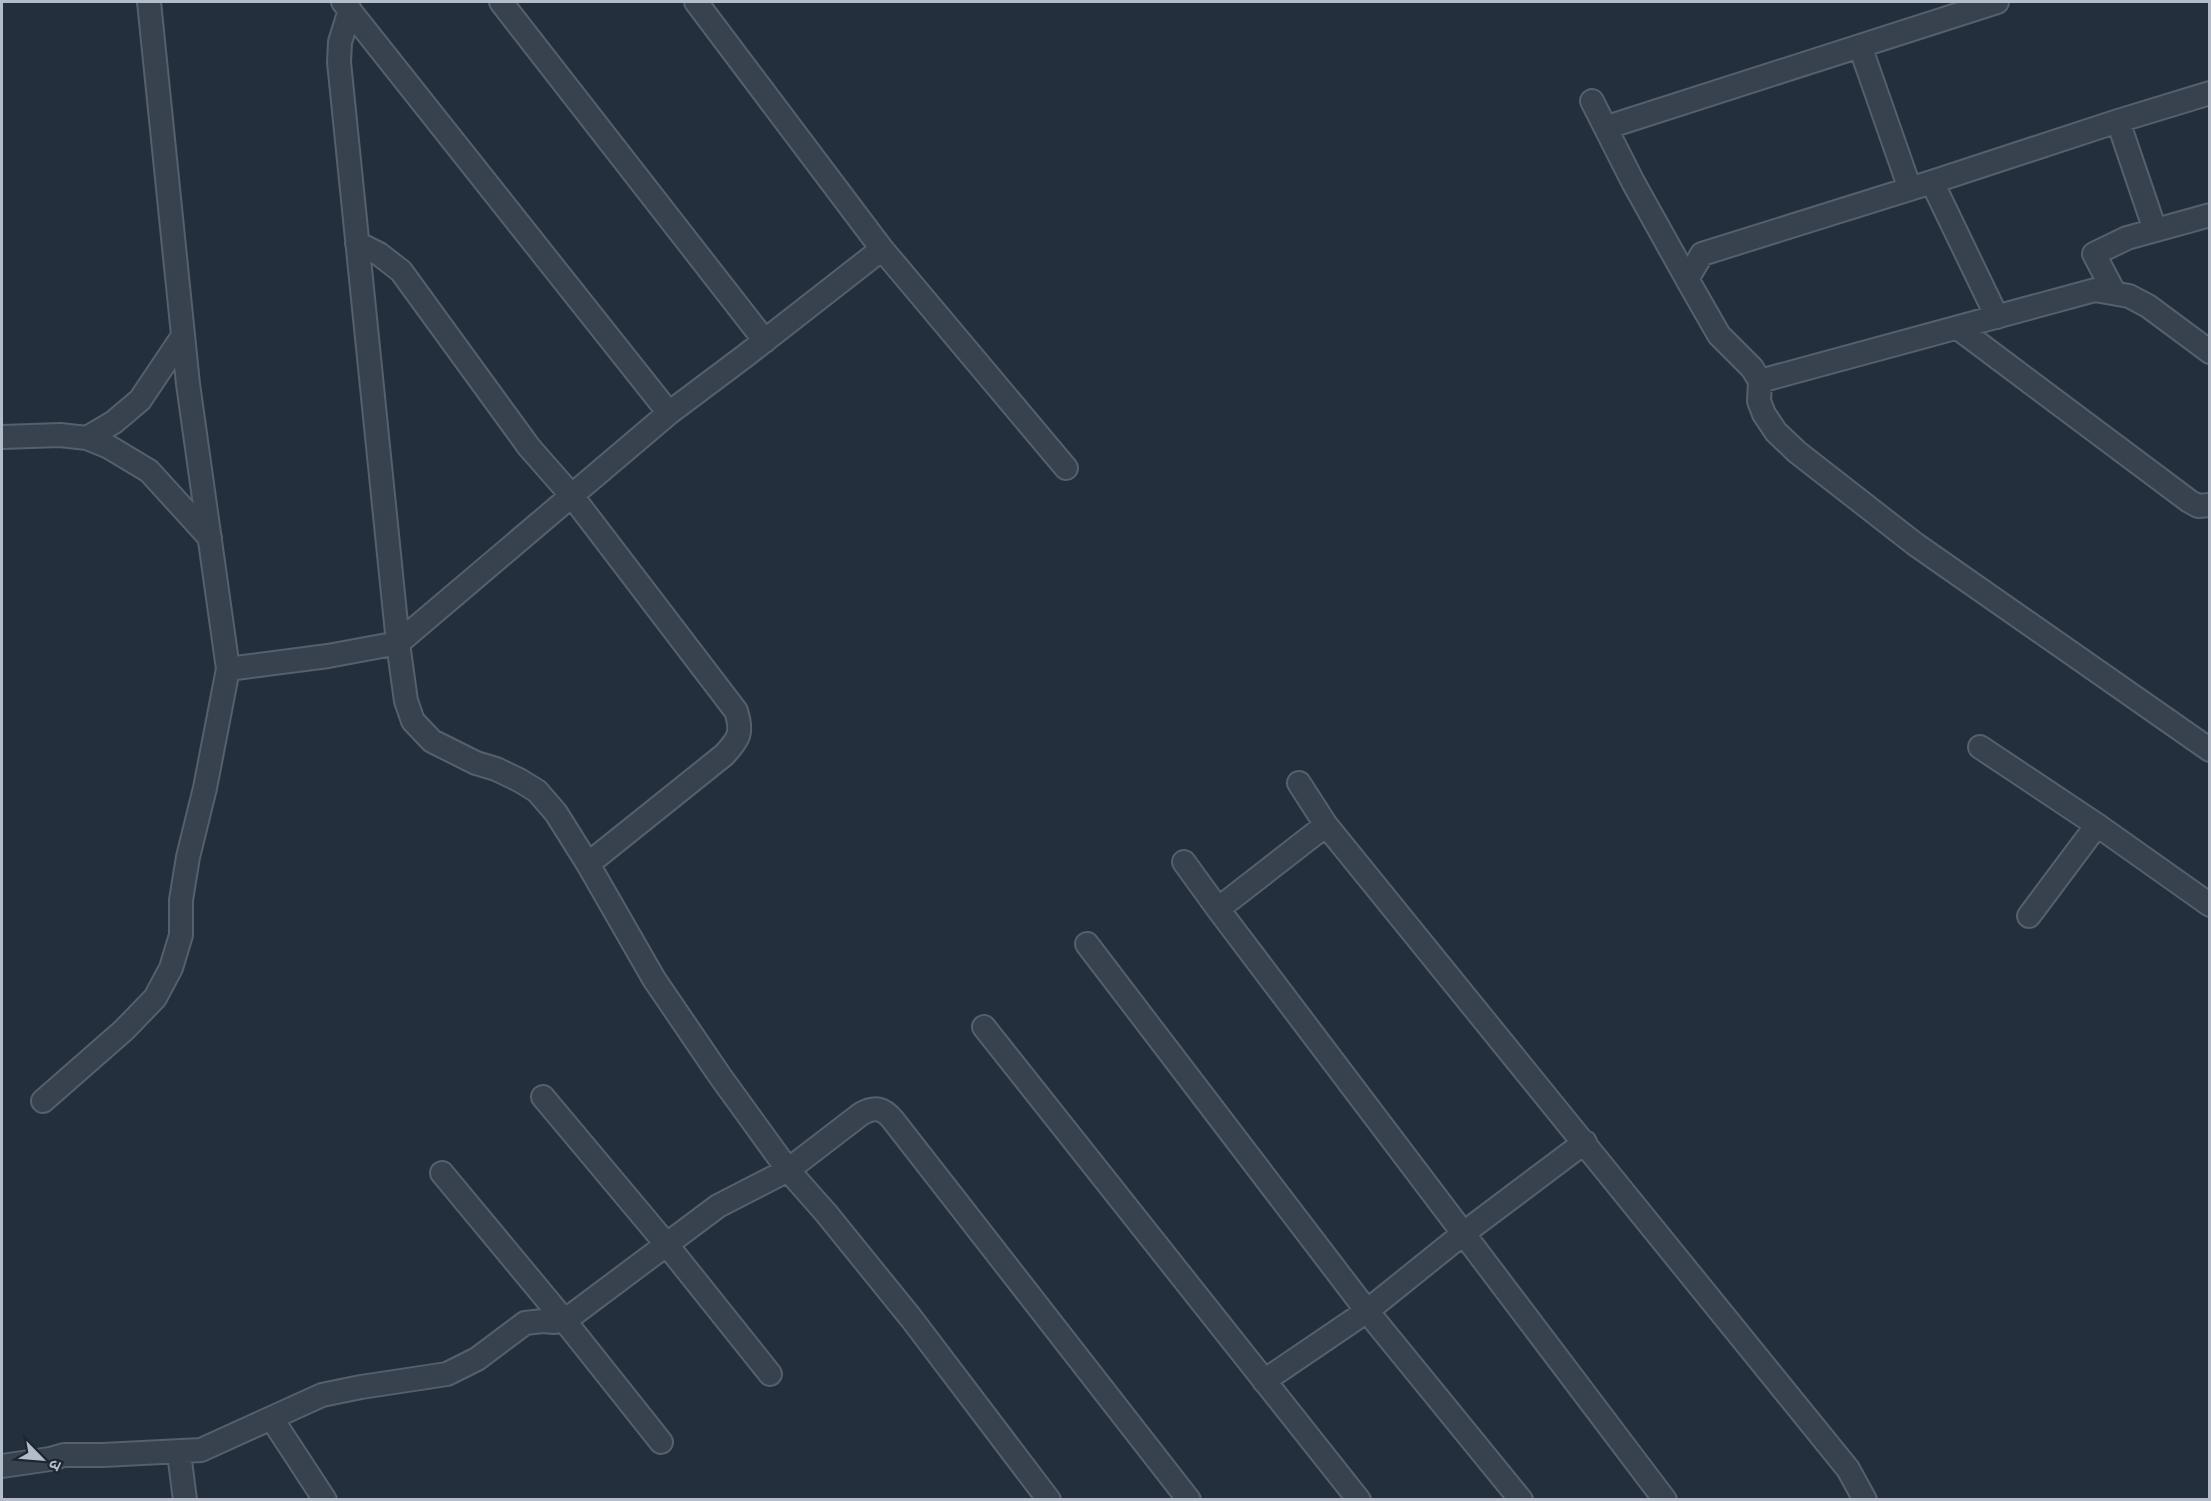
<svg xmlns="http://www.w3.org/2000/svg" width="2211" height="1501" font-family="Overpass,'Noto Sans Devanagari',sans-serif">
  <rect width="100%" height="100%" fill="#242f3e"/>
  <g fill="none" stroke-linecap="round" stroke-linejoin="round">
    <defs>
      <path id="street" d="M149 2 188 384 228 669
        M343 2 669 413
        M501 2 765 341
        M696 2 882 249 1066 468
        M350 10 340 42 339 62 398 643
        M1860 46 1910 189
        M1592 101 1633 182 1687 279 1702 254 1932 182 2118 121 2210 93
        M2118 121 2155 230
        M1617 124 1997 2
        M1932 182 1997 317
        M357 243 379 254 401 271 529 447 572 496 736 711C743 733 739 739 724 755L588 864
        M1687 279 1719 335 1752 368 1760 381 1759 401 1764 414 1776 432 1797 452 1915 544 2210 750
        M2114 292 2094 254 2127 238 2210 215
        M1958 328 2189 501 2198 506 2210 505
        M1760 381 2095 290 2129 296 2148 306 2210 352
        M2 437 60 435 87 438 109 447 149 471 210 538
        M87 438 114 422 140 400 183 336
        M398 643 669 413 745 356 882 249
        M1980 747 2097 825 2210 905
        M1299 783 1326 825 1848 1469 1865 1500
        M1184 862 1218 909 1665 1500
        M1218 909 1326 825
        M2029 916 2097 825
        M1087 944 1367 1311 1521 1500
        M984 1027 1359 1500
        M543 1097 667 1245 770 1374
        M43 1101 124 1030 155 998 171 968 181 935V900L188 857 205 788 228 669 328 656 398 643 406 701 413 721 432 741 476 763 496 769 519 780 537 791 556 813 588 864 654 979 720 1076 788 1170 826 1213 911 1318 1049 1500
        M442 1173 564 1320 661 1442
        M1264 1381 1367 1311 1464 1233 1585 1142
        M272 1419 325 1500
        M179 1453 185 1500
        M2 1466 50 1459 64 1455H103L201 1450 322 1395 361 1387 447 1374 477 1359 525 1323 543 1321 554 1322 564 1320 575 1313 718 1206 788 1170 861 1114C875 1106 883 1108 893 1120L1189 1500"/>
    </defs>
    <use href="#street" stroke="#565f6c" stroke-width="26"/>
    <use href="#street" stroke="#38414e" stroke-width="22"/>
  </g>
  <rect width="2211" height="1501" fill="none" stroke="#b4bcc9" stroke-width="6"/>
  <g transform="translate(42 1459) rotate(115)" stroke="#1d2633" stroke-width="4.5" paint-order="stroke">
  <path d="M0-4.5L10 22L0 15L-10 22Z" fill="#b4bcc9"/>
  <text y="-9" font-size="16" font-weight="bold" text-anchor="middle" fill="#b4bcc9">उ</text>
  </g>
</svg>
